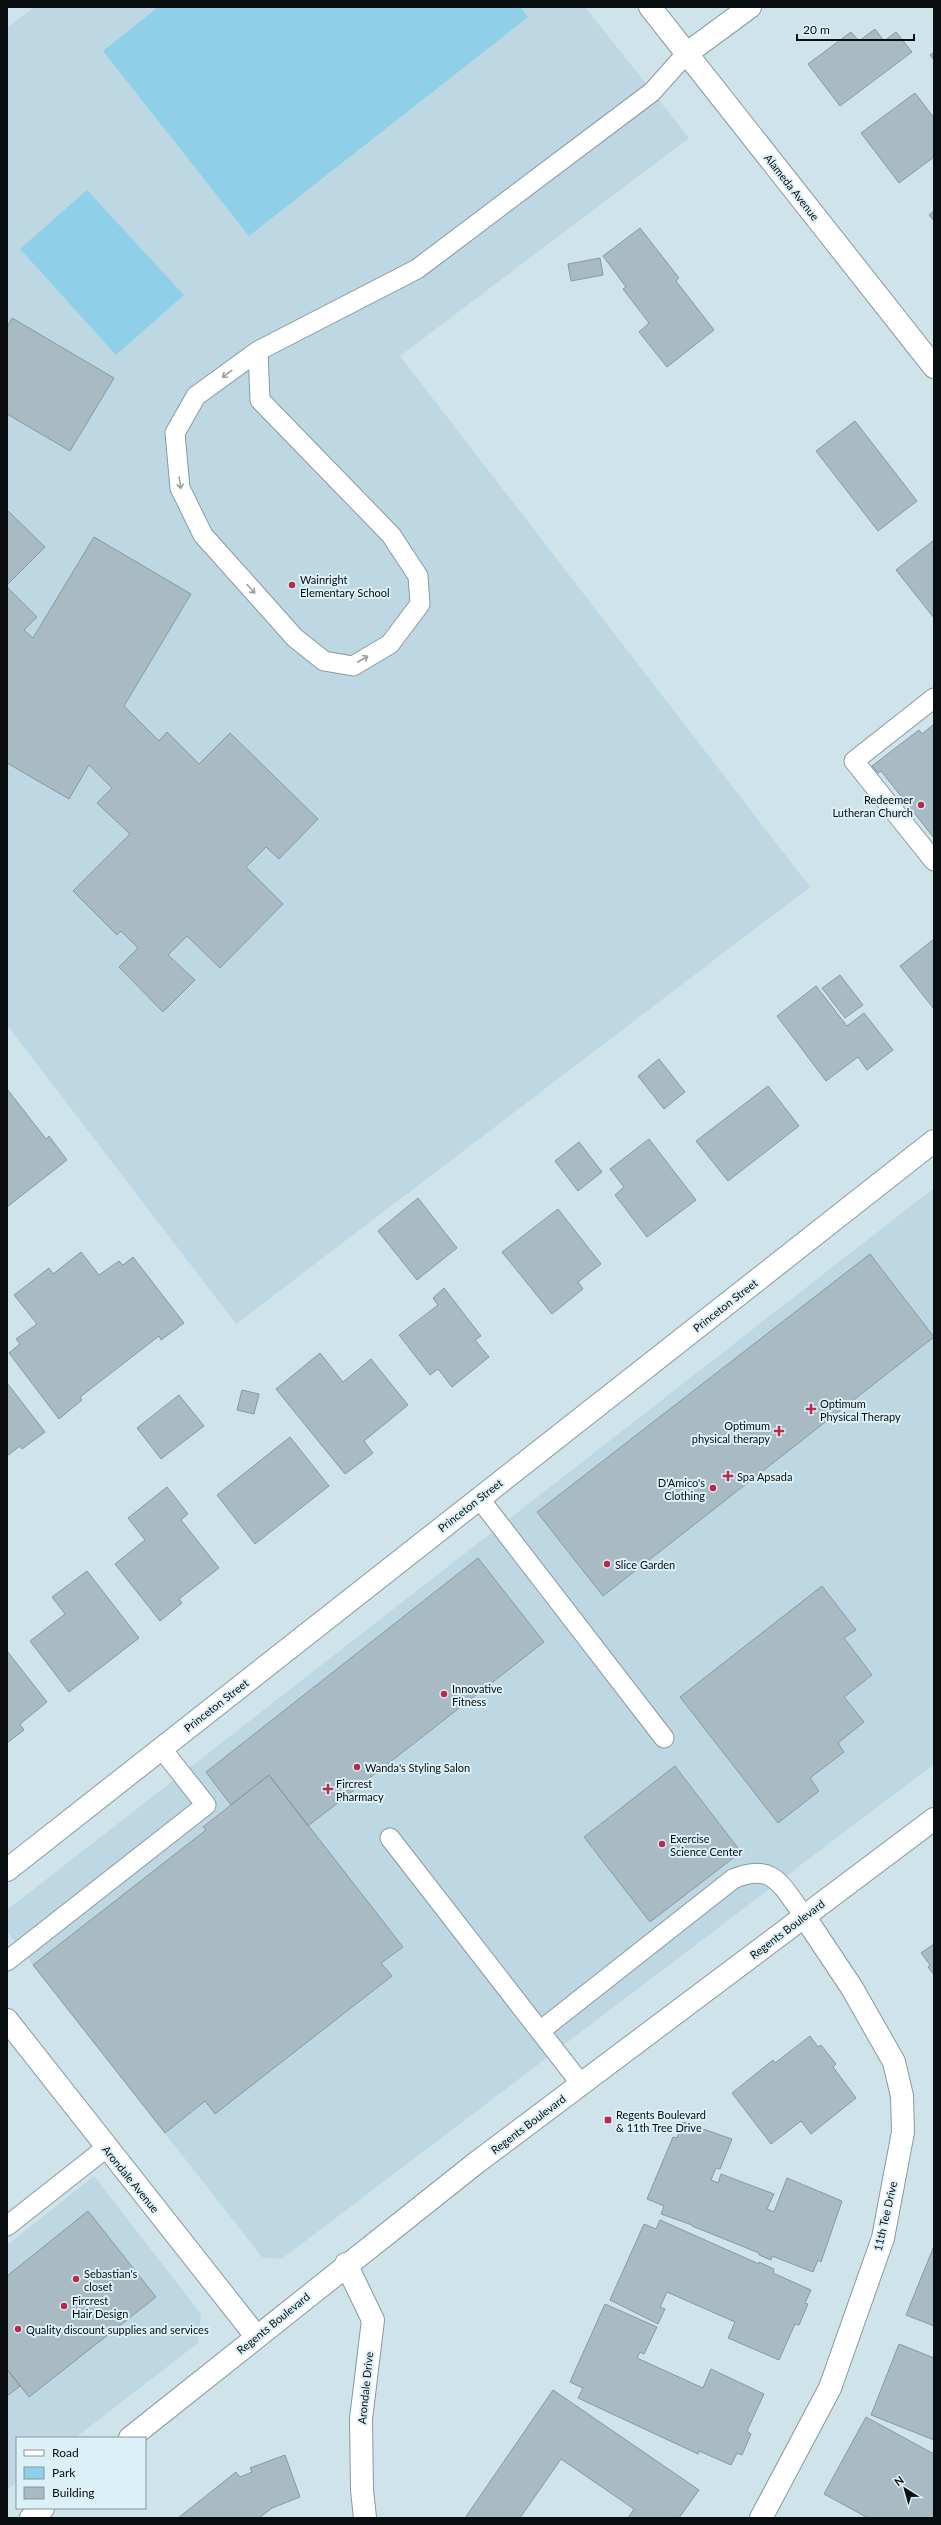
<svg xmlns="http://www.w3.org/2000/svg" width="941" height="2525" font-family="Lato,sans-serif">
  <rect width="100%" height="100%" fill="#cfe3ea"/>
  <path fill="#bdd8e3" d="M34 7H585L689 138 400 356 810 887 236 1324 7 1025V28Z
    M934 1188V1764L291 2252 281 2259 262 2257 7 1932V1910Z
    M94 2176 201 2314 198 2343 75 2438H17V2482L7 2490V2245Z"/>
  <path fill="#8fd0e8" d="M158 7H520L528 17 249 236 103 51Z
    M87 190 184 295 116 355 20 249Z"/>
  <path fill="#a9bbc2" stroke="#889aa1" d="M875 29 884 41 896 32 912 52 840 106 808 64 851 32 859 41Z
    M934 52V60L930 55Z
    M915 93 934 118V157L899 183 861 133Z
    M934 211V221L929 215Z
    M640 228 679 278 676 281 714 330 667 367 639 332 649 323 623 289 626 287 603 256Z
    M600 258 603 275 571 281 568 264Z
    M12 318 114 378 70 451 7 414V327Z
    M855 421 917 501 878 531 816 451Z
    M7 510 45 547 7 585Z
    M94 537 191 594 124 706 159 741 167 732 199 764 230 733 318 819 279 859 266 847 246 867 283 904 220 968 187 936 168 955 195 980 163 1012 119 967 138 948 121 931 117 935 73 891 130 834 97 803 112 788 89 765 69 799 7 763V587L37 617 24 630 33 638Z
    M934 540V618L896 570Z
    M934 724V838L881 771 878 773 872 766 919 730 922 734Z
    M934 939V1009L900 966Z
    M840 975 863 1005 845 1018 822 988Z
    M816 986 847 1026 864 1013 893 1050 867 1070 858 1057 826 1081 777 1016Z
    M659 1059 685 1092 664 1109 638 1076Z
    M768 1086 799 1126 728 1181 696 1141Z
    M7 1089 46 1139 49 1136 67 1160 7 1207Z
    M649 1139 696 1200 647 1237 615 1195 624 1187 610 1169Z
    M579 1142 602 1172 578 1191 555 1161Z
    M418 1198 457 1248 417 1280 378 1231Z
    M558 1209 601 1264 578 1282 583 1289 552 1314 502 1252Z
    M81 1252 99 1275 119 1261 123 1265 133 1257 184 1323 161 1340 159 1336 80 1397 82 1400 59 1419 9 1353 20 1344 16 1339 37 1324 14 1295 49 1268 53 1274Z
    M870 1254 934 1337 603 1596 537 1512Z
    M444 1288 481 1336 475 1340 489 1357 452 1387 438 1369 430 1375 399 1335 438 1305 433 1298Z
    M320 1353 343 1382 371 1359 408 1405 364 1441 373 1453 345 1474 276 1389Z
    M7 1383 45 1432 22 1449 20 1446 7 1456Z
    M242 1390 259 1394 254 1414 237 1410Z
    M179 1395 204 1426 161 1459 137 1428Z
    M290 1437 329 1486 255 1544 217 1495Z
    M167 1487 188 1514 181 1520 219 1568 179 1599 182 1603 160 1621 115 1564 145 1540 128 1518Z
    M478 1558 544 1642 308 1826 269 1775 231 1805 206 1772Z
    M87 1571 139 1638 69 1692 30 1641 65 1614 52 1597Z
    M822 1586 856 1630 844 1638 872 1675 844 1697 864 1722 838 1743 844 1752 810 1778 819 1791 778 1823 680 1697Z
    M7 1651 47 1702 20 1724 24 1730 7 1743Z
    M675 1766 741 1852 650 1922 584 1837Z
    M269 1775 403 1947 381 1963 392 1976 215 2114 205 2101 165 2133 33 1965 206 1830 203 1827Z
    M934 1944V1975L928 1967 930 1965 921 1953Z
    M810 2036 818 2047 821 2045 836 2064 833 2067 856 2098 811 2134 801 2121 771 2144 732 2093 773 2060 775 2063Z
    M683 2122 732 2139 720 2169 716 2168 711 2180 718 2183 721 2174 774 2194 767 2209 774 2212 787 2178 842 2201 821 2262 818 2260 813 2272 772 2256 771 2260 759 2255V2253L692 2226V2225L661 2214 664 2206 647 2199 673 2137 677 2138Z
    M88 2211 156 2297 29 2397 7 2369V2276Z
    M660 2220 759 2264V2262L774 2269 773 2273 811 2290 805 2303 808 2304 799 2325 795 2324 779 2360 728 2338 735 2322 667 2292 660 2307 665 2309 658 2324 610 2300 644 2224 656 2229Z
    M934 2246V2326L906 2315Z
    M605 2304 657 2327 644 2354 640 2352 637 2358 703 2388 711 2369 764 2394 747 2431 751 2434 742 2455 737 2453 731 2465 699 2451 698 2454 578 2398 583 2388 570 2382Z
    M899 2344 934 2358V2440L871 2415Z
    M7 2369 20 2386 7 2396Z
    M553 2390 699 2490 679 2518H628L634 2509 561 2459 520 2518H465Z
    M866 2417 934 2454V2518H868L824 2494Z
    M285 2455 300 2497 272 2508 259 2518H178L236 2472 240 2477 252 2472 250 2468Z"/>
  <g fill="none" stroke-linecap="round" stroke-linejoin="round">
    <defs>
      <path id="lane" d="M258 351 260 400 391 535 418 576 420 604 390 644 353 666 324 661 295 638 203 535 180 488 175 433 196 396 258 351 417 269 652 92 686 54
        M934 698 854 761 934 861
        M479 1498 664 1738
        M390 1838 581 2084
        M7 1961 206 1805 161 1748
        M540 2031 733 1879C774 1861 782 1887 804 1916
        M7 2226 106 2148"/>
      <path id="street" d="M686 54 750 7
        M7 1870 934 1141
        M7 2020 256 2336
        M346 2264 373 2320 361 2419 362 2490 365 2518
        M761 2518 830 2388 883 2238 903 2132 902 2096 894 2062 852 1988 804 1916"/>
      <path id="secondary" d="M650 7 934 367
        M130 2438 476 2163 934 1819
        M31 2518 43 2508"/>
    </defs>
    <use href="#lane" stroke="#889aa1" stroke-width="21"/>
    <use href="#street" stroke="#889aa1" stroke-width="24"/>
    <use href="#secondary" stroke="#889aa1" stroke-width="24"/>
    <use href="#lane" stroke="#fff" stroke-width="19"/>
    <use href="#street" stroke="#fff" stroke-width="22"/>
    <use href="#secondary" stroke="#fff" stroke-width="22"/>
  </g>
  <defs><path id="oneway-shaft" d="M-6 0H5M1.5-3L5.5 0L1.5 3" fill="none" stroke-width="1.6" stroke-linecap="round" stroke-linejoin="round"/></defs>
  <g stroke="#9c9f9f">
    <use href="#oneway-shaft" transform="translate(227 374) rotate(144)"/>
    <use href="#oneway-shaft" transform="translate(180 483) rotate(82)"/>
    <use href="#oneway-shaft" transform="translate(251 589) rotate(48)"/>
    <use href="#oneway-shaft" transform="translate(363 659) rotate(-30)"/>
  </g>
  <g fill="#b9294c" stroke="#dcf0f7" stroke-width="1.5">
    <circle cx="292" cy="585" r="4"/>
    <circle cx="921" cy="805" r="4"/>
    <path d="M809 1403h4v4h4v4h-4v4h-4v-4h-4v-4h4z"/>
    <path d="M777 1425h4v4h4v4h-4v4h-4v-4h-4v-4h4z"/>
    <path d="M726 1470h4v4h4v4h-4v4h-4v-4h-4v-4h4z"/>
    <circle cx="713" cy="1488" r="4"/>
    <circle cx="607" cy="1564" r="4"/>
    <circle cx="444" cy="1694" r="4"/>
    <circle cx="357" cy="1767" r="4"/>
    <path d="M326 1783h4v4h4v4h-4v4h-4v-4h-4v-4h4z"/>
    <circle cx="662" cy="1844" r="4"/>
    <rect x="604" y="2116" width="8" height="8" rx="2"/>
    <circle cx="76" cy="2279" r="4"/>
    <circle cx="64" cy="2306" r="4"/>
    <circle cx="18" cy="2329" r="4"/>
  </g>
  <g text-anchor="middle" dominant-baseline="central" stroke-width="4" stroke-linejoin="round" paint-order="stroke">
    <g font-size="11" fill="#080e10" stroke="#dcf0f7">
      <text transform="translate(792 187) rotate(52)">Alameda Avenue</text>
      <text transform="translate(725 1305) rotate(-38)">Princeton Street</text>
      <text transform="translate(470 1505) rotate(-38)">Princeton Street</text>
      <text transform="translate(216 1705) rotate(-38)">Princeton Street</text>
      <text transform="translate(787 1929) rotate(-37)">Regents Boulevard</text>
      <text transform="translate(528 2124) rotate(-37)">Regents Boulevard</text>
      <text transform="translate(131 2179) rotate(51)">Arondale Avenue</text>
      <text transform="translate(885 2216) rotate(-77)">11th Tee Drive</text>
      <text transform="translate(273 2323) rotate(-39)">Regents Boulevard</text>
      <text transform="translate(365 2388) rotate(-84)">Arondale Drive</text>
    </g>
    <g font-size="11" fill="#080e10" stroke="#dcf0f7" text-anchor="start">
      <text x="300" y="579">Wainright<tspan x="300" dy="13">Elementary School</tspan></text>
      <text x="913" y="799" text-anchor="end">Redeemer<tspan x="913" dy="13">Lutheran Church</tspan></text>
      <text x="820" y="1403">Optimum<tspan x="820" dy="13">Physical Therapy</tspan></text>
      <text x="770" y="1425" text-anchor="end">Optimum<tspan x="770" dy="13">physical therapy</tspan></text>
      <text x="737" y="1476">Spa Apsada</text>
      <text x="705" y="1482" text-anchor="end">D'Amico's<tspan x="705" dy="13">Clothing</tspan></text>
      <text x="615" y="1564">Slice Garden</text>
      <text x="452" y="1688">Innovative<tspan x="452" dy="13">Fitness</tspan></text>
      <text x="365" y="1767">Wanda's Styling Salon</text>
      <text x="336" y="1783">Fircrest<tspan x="336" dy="13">Pharmacy</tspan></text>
      <text x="670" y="1838">Exercise<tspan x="670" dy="13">Science Center</tspan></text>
      <text x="616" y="2114">Regents Boulevard<tspan x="616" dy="13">&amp; 11th Tree Drive</tspan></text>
      <text x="84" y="2273">Sebastian's<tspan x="84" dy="13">closet</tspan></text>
      <text x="72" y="2300">Fircrest<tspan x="72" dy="13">Hair Design</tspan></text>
      <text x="26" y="2329">Quality discount supplies and services</text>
    </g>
  </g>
  <rect width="941" height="2525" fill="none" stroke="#080e10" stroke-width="16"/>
  <rect x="16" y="2437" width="130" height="72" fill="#dcf0f7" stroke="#87969b"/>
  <rect x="24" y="2450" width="20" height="6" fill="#ffffff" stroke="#87969b"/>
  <text x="52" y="2457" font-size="12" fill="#080e10">Road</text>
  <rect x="24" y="2467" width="20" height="12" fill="#8fd0e8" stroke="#87969b"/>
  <text x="52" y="2477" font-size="12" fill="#080e10">Park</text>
  <rect x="24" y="2487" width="20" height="12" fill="#a9bbc2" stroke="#87969b"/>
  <text x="52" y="2497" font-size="12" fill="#080e10">Building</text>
  <g transform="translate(905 2489) rotate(323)" stroke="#dcf0f7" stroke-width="3" paint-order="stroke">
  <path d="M0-3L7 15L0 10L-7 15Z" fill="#080e10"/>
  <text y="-6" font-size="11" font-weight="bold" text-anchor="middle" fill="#080e10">N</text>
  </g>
  <path d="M797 34v6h117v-6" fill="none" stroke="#080e10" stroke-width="2"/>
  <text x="803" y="34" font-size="12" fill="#080e10" stroke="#dcf0f7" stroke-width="3" paint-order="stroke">20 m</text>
</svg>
